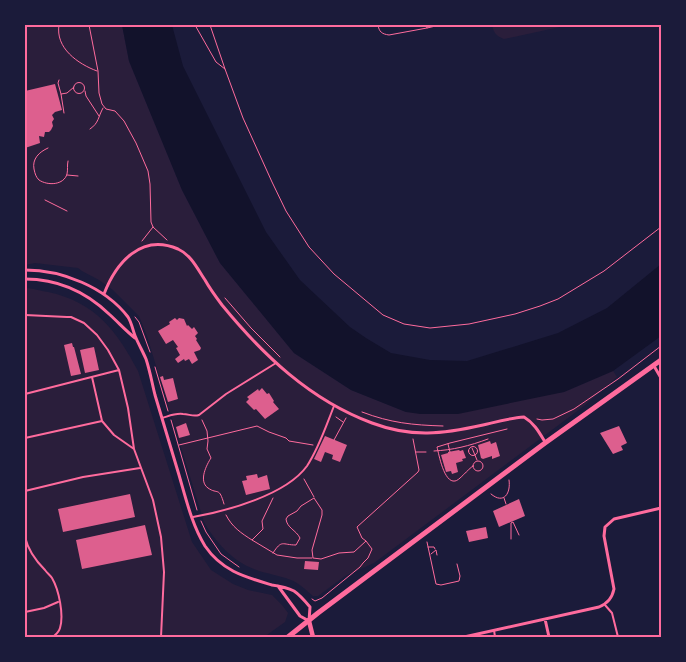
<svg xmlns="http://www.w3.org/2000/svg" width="686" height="662" font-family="Mulish,sans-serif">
  <rect width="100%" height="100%" fill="#1b1b3a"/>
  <path fill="#2a1e3b" d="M25 25H122L129 61 182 190 220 263 294 353 351 390 406 412 564 392 613 371 617 377 584 406 374 563 345 576 318 596H313C306 590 299 583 291 580 279 575 266 574 254 569 232 561 215 541 204 522L167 402 147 336 139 316 113 290 99 280 82 271 78 268 35 263 25 265Z
    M492 25H569L504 39C496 36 494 33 492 25Z
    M25 288C33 288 40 291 48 292 95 302 117 331 138 371L192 542 211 570 233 584 248 590 272 595 282 605 288 613 285 622 264 637H25Z"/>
  <path fill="#12122b" d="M122 25H172L183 66 266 232 300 280 350 327 366 338 391 353 430 360 467 361 558 333 607 308 661 264V336L613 371 564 392 458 414H420L406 412 351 390 294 353 220 263 182 190 129 61Z"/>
  <path fill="#dd5f8e" d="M55 84 62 110 55 112 52 115 54 119 52 122 53 126 51 130 49 132H45L44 137 39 136 40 143 25 148V91Z
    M175 318 177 320 179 318 184 319 187 326 188 325 192 329 194 327 198 333 195 336 197 339 196 340 201 348 200 350 194 352 198 360 192 364 189 359 185 361 184 359 178 363 175 359 180 355 176 348 178 347 173 340 166 344 158 331 170 324 169 322Z
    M72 343 73 347H74L81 374 71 376 64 345Z
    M94 347 99 370 85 373 80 350Z
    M163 376 164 380 173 378 178 399 168 402 160 377Z
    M262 388 267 394 269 393 274 401 273 402 279 409 265 419 256 409 254 410 246 402 249 399 247 397 258 389 259 391Z
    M186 423 190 435 179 438 176 427Z
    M619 426 627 443 621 446 623 450 613 454 600 433Z
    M325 436 347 445 340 462 332 459 333 455 325 452 321 462 314 459Z
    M490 441 491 444 496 442 500 456 492 459V456L483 459 481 458 478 445Z
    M459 450 460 451 463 450 466 458 462 459 463 461 456 463 458 472 452 474 451 471 446 472 441 455 448 453V452Z
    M257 474 258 478 267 475 270 489 246 495 242 481 247 480 246 476Z
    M130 494 135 517 63 532 58 509Z
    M519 499 525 516 499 527 493 511Z
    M145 525 152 555 82 569 76 540Z
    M486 527 488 538 469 542 466 531Z
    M305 561 319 562 318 570 304 569Z"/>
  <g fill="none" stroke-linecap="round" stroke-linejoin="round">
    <path stroke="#ff6b9d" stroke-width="1" d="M59 25C55 48 78 64 97 71
      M89 25 98 71 99 93 102 104 106 109 115 111 124 121 136 143 148 171 150 184 151 222 153 227 167 240
      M195 25 216 62 225 69
      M210 25 225 69 243 118 272 182 286 211 309 247 334 274 383 315 404 324 430 328 469 324 515 314 540 306 558 299 604 271 661 227
      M378 25C379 32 382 34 389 35L427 28
      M426 25 427 28 440 25
      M59 80 58 83 61 94
      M73.5 88a5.5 5.5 0 1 1 11 0a5.5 5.5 0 1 1-11 0Z
      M85 91 86 96 99 116
      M64 113 61 94 67 93 74 87
      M90 129C99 123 98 117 103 108
      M48 148C39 152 32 159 34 169 35 174 36 177 39 180 48 186 64 185 67 174 68 170 67 165 68 161
      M67 175 78 176
      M45 200 67 211
      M142 241 153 227
      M225 298 251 328 280 357
      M135 317 139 322 150 352
      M155 367 168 411
      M362 412C391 423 412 425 443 426
      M336 417 343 422
      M537 419 542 420 553 419 574 409 618 379 661 346
      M171 420 197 510
      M202 420 207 431 208 441 207 449 211 458C207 464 198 481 208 488 218 495 219 486 224 504
      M334 440 346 418
      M448 444 450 452
      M179 445 257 426 269 432 286 438 289 441 313 445
      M468.5 451a4.5 4.5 0 1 1 9 0a4.5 4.5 0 1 1-9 0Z
      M472 448 477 460
      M434 451C453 450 469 446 488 439
      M416 452H426
      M473 466a5 5 0 1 1 10 0a5 5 0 1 1-10 0Z
      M473 466C468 469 459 481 455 481 444 483 439 455 437 447L450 443 507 429
      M304 479 314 497
      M491 494C504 505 511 493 509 480
      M273 498 262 521 263 529 252 540 277 555 297 558H312
      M504 498 506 504
      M226 515C232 527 241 533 252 540
      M201 521 206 532 221 554 239 567
      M511 539V523L513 522 519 535
      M427 542 436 584 441 585 459 581 460 576 457 564
      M428 547H434L435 549
      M273 553C282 539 282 545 296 545L300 538C296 530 287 528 286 519L288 516 297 511 301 506 314 498 322 510V515L312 550 313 558 321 559 339 553 354 552 366 541 362 538 357 527 418 472 419 470 413 439
      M431 554 436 550 437 555
      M312 599 315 601 322 598 360 567 363 563 368 558 372 549 366 541"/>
    <path stroke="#ff6b9d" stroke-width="2" d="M25 315 67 317H71L84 323 97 335 108 350 119 370 128 408 134 449 153 500 161 537 164 572 161 637
      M92 377 102 421 114 435 134 449
      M25 394 119 370
      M162 418C169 416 175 413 183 414 189 414 193 417 199 415L226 394 276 363
      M25 438 102 421
      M25 491 83 477 140 468
      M193 517C227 511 286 495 307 466 319 448 326 426 334 406
      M25 537C28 550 35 560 45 570 47 573 50 575 52 578 59 590 64 615 60 628 59 632 56 634 53 637
      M605 605 612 613 618 637
      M25 612 44 608 58 602
      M494 630 495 637"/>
    <path stroke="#ff6b9d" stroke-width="3" d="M25 270C62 270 105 287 128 317 132 323 133 332 136 338 139 345 143 352 146 359 150 371 152 383 155 395 163 422 171 449 179 475 186 499 192 525 205 546 222 571 245 577 272 585 279 586 288 588 294 591 300 595 305 601 310 607L309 621 300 616 278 586
      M25 279C58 279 85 291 109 314 118 322 126 331 135 338
      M104 294C116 263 141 233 178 249 191 255 197 268 205 280 210 289 216 297 222 305 263 355 310 400 372 423 412 438 443 434 483 425 496 422 510 418 524 417 534 423 539 432 545 442
      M654 366 661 378
      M545 619 549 637
      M464 637 599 607C608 603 612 598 614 589L604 536 605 527 614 519 661 508"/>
    <path stroke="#ff6b9d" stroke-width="4.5" d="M309 621 313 637"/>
    <path stroke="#ff6b9d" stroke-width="5" d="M288 637 318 613 545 443 661 360"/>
  </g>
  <rect width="686" height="662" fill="none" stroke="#1b1b3a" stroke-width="52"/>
  <rect x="26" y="26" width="634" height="610" fill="none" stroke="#ff6b9d" stroke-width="2"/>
</svg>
